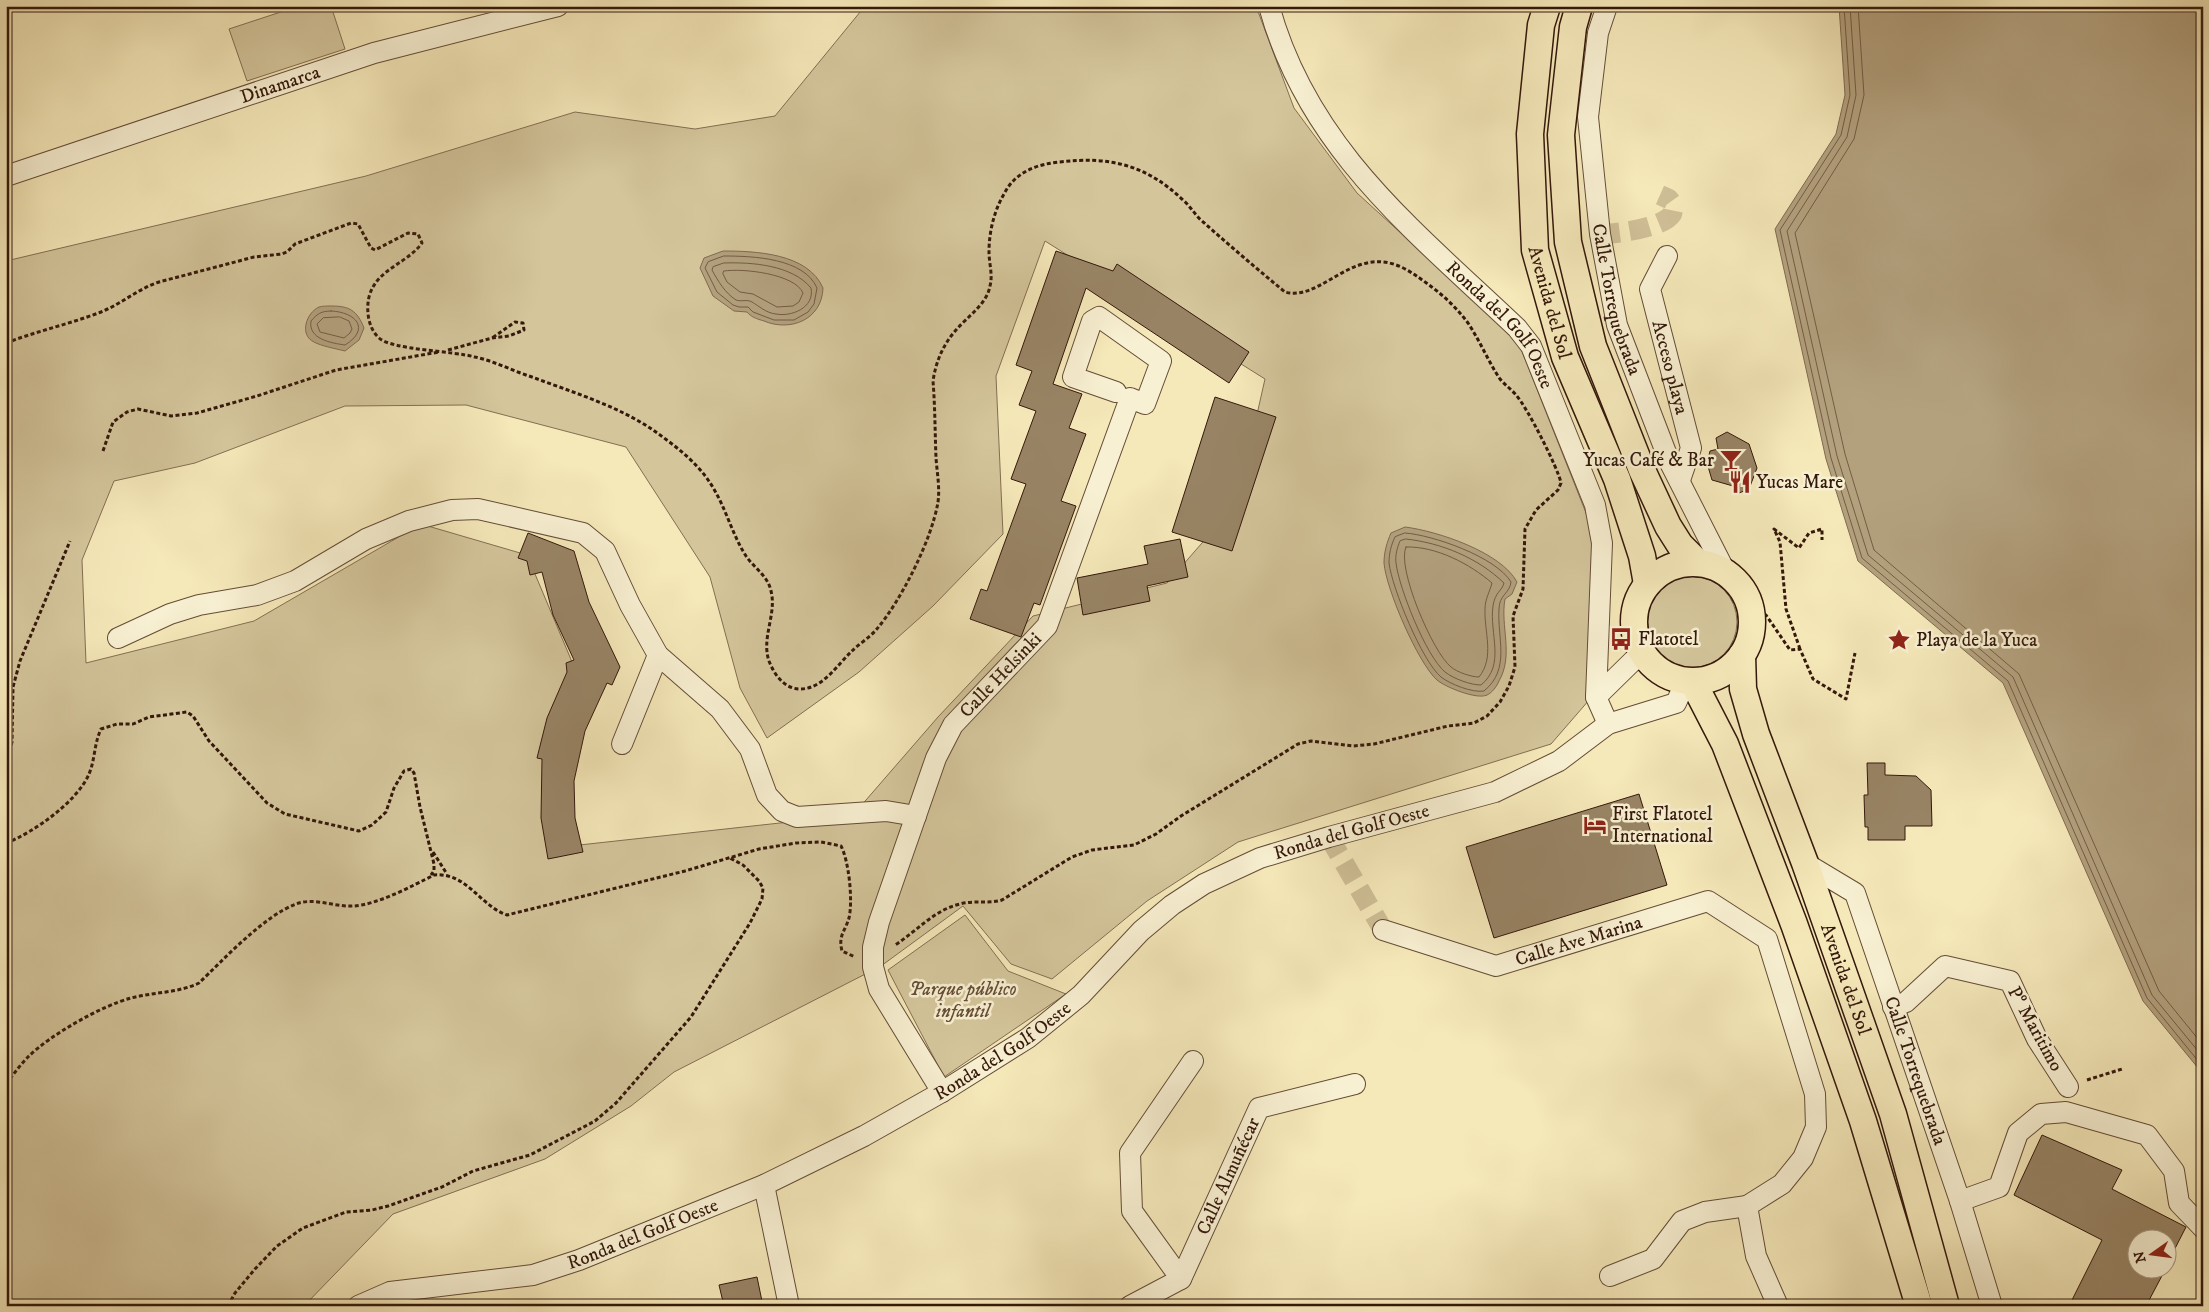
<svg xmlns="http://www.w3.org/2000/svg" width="2209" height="1312" font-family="'IM FELL DW Pica',serif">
  <rect width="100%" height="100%" fill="#f5e8b9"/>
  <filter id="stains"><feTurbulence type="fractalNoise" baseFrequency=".004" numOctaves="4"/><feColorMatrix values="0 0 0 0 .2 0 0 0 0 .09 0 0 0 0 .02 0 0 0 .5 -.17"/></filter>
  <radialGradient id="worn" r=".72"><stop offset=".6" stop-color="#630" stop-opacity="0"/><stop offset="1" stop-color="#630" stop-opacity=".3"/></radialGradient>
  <path fill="#d4c59b" stroke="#846e53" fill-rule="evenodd" d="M299 6H331L345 49 247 81 229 29Z
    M865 6H1256L1294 108 1357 193 1517 339 1594 533 1590 699 1551 744 1238 842 1147 901 1052 979 1011 964 963 906 881 966 674 1072 631 1106 545 1159 393 1214 304 1306H6V261L366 176 575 112 695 129 775 116ZM1045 241 1265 379 1237 503 1167 583 1033 616 938 717 853 815 552 848 575 669 527 555 421 524 254 621 86 663 82 560 114 481 195 463 345 406 466 405 626 447 710 577 740 688 767 738 859 672 933 606 1003 534 996 376Z
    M1645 622a46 46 0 1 1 92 0a46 46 0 1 1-92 0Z
    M965 915 1008 971 1066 994 944 1077 888 970Z"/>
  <path fill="#b3a17e" stroke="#806a50" d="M1839 6H2203V1074L2143 1001 2003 683 1858 561 1826 459 1775 229 1836 134 1845 95Z
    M723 251C755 251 808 253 823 288 822 320 790 332 764 321 757 319 751 317 747 312L734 311 713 296 700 268 704 258Z
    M331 306C349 306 357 310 364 328L359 340 345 351C337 349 321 346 314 342 299 335 306 313 319 307 322 306 327 306 331 306Z
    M1405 527C1437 531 1501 552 1517 582L1512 594 1505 599C1500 626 1514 655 1499 681 1497 686 1492 693 1487 695 1477 700 1445 687 1437 680 1418 663 1386 589 1384 563 1384 552 1387 542 1391 533Z"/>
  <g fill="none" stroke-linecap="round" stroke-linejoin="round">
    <path stroke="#745c44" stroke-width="1" d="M1844 6 1850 95 1841 135 1780 230 1831 458 1862 558 2008 681 2147 998 2203 1067
      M1850 6 1856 95 1847 137 1787 231 1837 456 1868 555 2013 677 2152 995 2203 1057
      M1858 6 1864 95 1854 139 1795 233 1845 454 1874 550 2019 674 2159 991 2203 1045
      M724 256C753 256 804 258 817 288L814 304 808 312 794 320H774L753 312 748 307H739L733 305 717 292 705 268 708 262Z
      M724 263C752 262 792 265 811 288 815 308 791 317 776 314 766 313 759 306 752 302 747 299 741 302 736 300 725 293 718 281 712 270L713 267Z
      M724 271C743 268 795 274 803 293L799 302 793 306 777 307 753 294 740 292 727 282 723 274Z
      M331 311C356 312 371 329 345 345 331 343 308 339 311 321 317 314 321 311 331 311Z
      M340 317 349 321 352 329 350 333 344 338 320 332 317 324 323 318Z
      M1405 533C1433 535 1496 557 1511 582 1510 593 1499 595 1499 609 1497 638 1511 669 1484 691 1472 693 1450 684 1441 677 1422 661 1392 588 1389 563 1389 554 1391 545 1395 537Z
      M1406 539C1442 543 1478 558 1504 583 1502 591 1495 592 1493 606 1489 633 1506 665 1481 685 1471 685 1454 679 1445 672 1426 656 1399 588 1396 563 1395 556 1397 548 1400 541Z
      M1406 547C1436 546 1470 564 1492 583 1490 591 1485 599 1485 609 1484 632 1495 657 1479 677 1471 677 1457 672 1451 667 1433 653 1396 567 1406 547Z"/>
  </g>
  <path fill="#988465" stroke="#34180b" d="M1056 251 1113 271 1117 264 1249 352 1229 383 1086 288 1053 384 1082 394 1069 428 1086 434 1061 501 1076 506 1040 605 1034 603 1021 637 970 619 981 589 987 591 1026 484 1011 479 1036 411 1019 405 1032 371 1016 365Z
    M1215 397 1276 417 1232 551 1172 532Z
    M1727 432 1749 444 1757 468 1749 489 1739 493 1733 486 1712 480 1707 463 1710 451 1718 449 1716 438Z
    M528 533 574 551 589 602 620 667 612 685 607 683 585 731 574 781 575 818 583 852 548 859 541 818 542 759 537 758 547 718 567 672 566 663 574 660 553 615 542 572 530 575 527 561 518 558Z
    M1180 539 1188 577 1147 586 1150 601 1083 615 1077 578 1148 564 1144 546Z
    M1867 763H1885V775L1916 776 1931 790 1932 826H1905V840H1868V827H1865L1864 795H1868Z
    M1639 794 1667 885 1494 938 1466 847Z
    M2042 1135 2122 1170 2112 1189 2186 1227 2166 1266V1240H2136V1270H2165L2146 1306H2069L2102 1240 2014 1195Z
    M757 1277 763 1306H724L719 1285Z"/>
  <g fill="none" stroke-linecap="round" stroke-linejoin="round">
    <path stroke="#cebe96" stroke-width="20" stroke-dasharray="20 10" stroke-linecap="butt" d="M1600 234C1616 234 1663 228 1672 214 1673 211 1673 209 1674 206L1669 199 1660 195
      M1329 837 1383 930"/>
    <defs>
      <g id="minor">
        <path id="s1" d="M1269 6C1308 149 1415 231 1517 328L1531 346 1595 505 1602 543 1596 697 1608 724"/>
        <path id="s2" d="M1607 6 1598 33 1588 117 1600 234 1617 325 1670 463 1726 573"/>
        <path id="s3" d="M6 176 374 53 558 6"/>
        <path id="s4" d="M1667 256 1650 289 1691 448 1680 480"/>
        <path d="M118 638 170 614 199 605 257 595 295 581 366 539 409 521 452 510 478 509 583 533 605 551 630 605 658 655 720 709 750 749 767 795 782 811 797 817 886 811 916 816"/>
        <path d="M1596 697 1642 652"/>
        <path d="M622 744 658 655"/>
        <path id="s5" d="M1805 863 1855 893 1960 1201 1992 1306"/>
        <path id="s6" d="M1383 930 1496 966 1708 901 1767 939 1815 1094 1816 1127 1803 1158 1782 1184 1747 1206 1756 1256 1778 1306"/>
        <path d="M1893 1007 1906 1002 1945 966 2010 981 2037 1039 2068 1087"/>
        <path id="s7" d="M942 1092 879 989 873 967V947L879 922 936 758 953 725 1047 626 1130 398 1145 404 1161 361 1099 317 1092 321 1073 377 1116 392"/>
        <path d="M764 1185 789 1306"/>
        <path d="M1960 1201 1999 1187 2018 1133 2041 1114 2066 1112 2147 1135 2174 1171 2179 1203 2203 1228"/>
        <path d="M1610 1276 1653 1259 1682 1221 1705 1212 1747 1206"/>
        <path d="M1181 1279 1132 1211 1130 1153 1193 1061"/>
        <path id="s8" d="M358 1306 390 1292 533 1275 579 1260 764 1185 864 1136 942 1092 1028 1038 1081 995 1141 931 1172 905 1204 884 1260 858 1329 837 1495 792 1559 761 1608 724 1676 703 1686 681"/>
        <path id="s9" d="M1130 1306 1181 1279 1259 1108 1355 1084"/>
      </g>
      <g id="major">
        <path id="s10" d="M1547 6 1541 25 1530 134 1535 250 1565 357 1617 479 1642 556 1647 584"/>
        <path d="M1579 6 1573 27 1561 135 1568 242 1593 346 1642 470 1668 526 1680 545 1698 563"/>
        <circle cx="1693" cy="622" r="59"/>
        <path id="s11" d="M1742 655 1743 689 1756 734 1805 863 1893 1114 1946 1306"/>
        <path d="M1693 682 1725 744 1794 924 1863 1121 1919 1306"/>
      </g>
    </defs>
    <use href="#minor" stroke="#644c36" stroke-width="22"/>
    <use href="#major" stroke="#34180b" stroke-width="29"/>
    <path stroke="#34180b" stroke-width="3" stroke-dasharray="4 2.5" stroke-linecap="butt" d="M6 343C37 331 70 324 101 312 121 304 138 289 159 282L254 257 282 254 287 252 295 244 351 223 358 224 371 248 375 250 408 233 418 234 422 243C407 264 376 269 369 297 366 310 368 328 379 338 392 350 454 351 475 357 494 361 513 371 532 377 572 392 618 406 653 430 677 447 701 465 715 491 727 512 733 536 746 556 754 568 768 576 771 591 777 614 761 638 769 661 774 674 784 689 800 689 823 689 837 665 852 651 859 644 869 638 876 630 901 601 932 539 938 502 940 488 937 472 936 458 935 432 935 406 933 381 936 361 943 345 956 330 967 317 987 304 990 286 993 275 989 263 989 252 989 232 994 211 1004 194 1015 172 1037 164 1060 162 1110 156 1147 165 1184 201 1191 207 1195 215 1202 221 1229 245 1257 269 1285 292 1316 301 1345 258 1383 262 1396 263 1408 270 1418 277 1437 290 1454 304 1468 323 1480 341 1488 361 1500 379 1505 385 1511 389 1516 395 1527 407 1558 468 1561 483L1558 490 1536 510 1525 529 1523 589 1513 616 1515 667 1509 686 1500 702 1487 716 1474 723 1448 726 1374 744 1353 746 1311 741 1298 744 1181 816 1156 834 1134 845 1092 850 1072 857 1002 900C988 904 974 900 960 904 934 910 917 931 895 945
      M448 350 492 338 509 336 524 330 523 323 515 322 492 338
      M103 451 113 422 127 412 138 409 171 416 197 413 257 396 336 370 439 352
      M1752 620 1766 615 1790 650 1800 649 1813 679 1846 699 1855 653
      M1800 649 1786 609 1780 542 1774 529 1799 548 1809 533 1822 529V540
      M6 764 12 742 13 687 20 661 70 541
      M6 843C33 833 77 802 89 774 95 760 94 744 101 729L117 724H133L149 717 187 712 193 716 209 741 267 803 285 814 359 831 372 825 386 812 394 788 404 771 411 769 414 773 420 807 434 864V871L431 875
      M433 852 447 874
      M2087 1080 2122 1069
      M6 1084C13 1075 20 1065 28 1057 50 1035 101 1006 131 998 154 992 178 993 199 983 224 959 264 916 296 904 315 897 333 907 353 906 377 905 412 886 434 875 467 872 480 906 507 915L685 871 759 849 796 843 821 842 841 846C849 861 853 901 849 918 845 932 838 935 842 951L855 957
      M228 1306 235 1293 255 1269 277 1246 303 1228 346 1212 372 1210 388 1206 442 1187 473 1171 530 1155 595 1121 616 1103 691 1017 750 923 762 899 763 888 759 881 743 865 730 858"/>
    <use href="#minor" stroke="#f8f0d2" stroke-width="20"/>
    <use href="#major" stroke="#f5e8b9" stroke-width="26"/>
  </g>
  <defs>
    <symbol id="bar-bare" viewBox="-9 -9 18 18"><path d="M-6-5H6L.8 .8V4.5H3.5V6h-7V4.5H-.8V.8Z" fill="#8f2418" stroke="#f8f0d2" stroke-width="2.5" paint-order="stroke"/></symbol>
    <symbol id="restaurant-bare" viewBox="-9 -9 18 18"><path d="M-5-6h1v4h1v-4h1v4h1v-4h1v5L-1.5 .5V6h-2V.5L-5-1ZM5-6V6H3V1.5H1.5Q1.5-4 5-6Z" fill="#8f2418" stroke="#f8f0d2" stroke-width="2.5" paint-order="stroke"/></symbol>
    <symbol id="bus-bare" viewBox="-9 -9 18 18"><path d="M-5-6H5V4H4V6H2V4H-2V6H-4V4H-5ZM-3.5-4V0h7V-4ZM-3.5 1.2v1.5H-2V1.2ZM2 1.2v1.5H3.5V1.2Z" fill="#8f2418" stroke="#f8f0d2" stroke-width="2.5" paint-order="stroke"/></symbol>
    <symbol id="sight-bare" viewBox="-9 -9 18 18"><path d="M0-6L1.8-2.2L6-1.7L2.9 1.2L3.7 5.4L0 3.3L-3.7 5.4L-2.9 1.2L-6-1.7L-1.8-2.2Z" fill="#8f2418" stroke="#f8f0d2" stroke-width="2.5" paint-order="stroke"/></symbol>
    <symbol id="hotel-bare" viewBox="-9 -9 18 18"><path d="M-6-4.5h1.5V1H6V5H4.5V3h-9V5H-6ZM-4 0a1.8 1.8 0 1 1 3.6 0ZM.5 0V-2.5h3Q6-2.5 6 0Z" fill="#8f2418" stroke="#f8f0d2" stroke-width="2.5" paint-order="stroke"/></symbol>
  </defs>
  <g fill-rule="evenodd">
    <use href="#bar-bare" x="1715" y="444" width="32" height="32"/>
    <use href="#restaurant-bare" x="1724" y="466" width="32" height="32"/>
    <use href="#bus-bare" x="1605" y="623" width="32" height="32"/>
    <use href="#sight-bare" x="1883" y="624" width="32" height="32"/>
    <use href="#hotel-bare" x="1579" y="809" width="32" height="32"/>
  </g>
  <g text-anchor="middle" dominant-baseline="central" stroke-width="5" stroke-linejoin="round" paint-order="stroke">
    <g font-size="19" fill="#34180b" stroke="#f8f0d2">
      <text stroke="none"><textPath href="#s3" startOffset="289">Dinamarca</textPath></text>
      <text stroke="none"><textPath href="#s2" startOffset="298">Calle Torrequebrada</textPath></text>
      <text stroke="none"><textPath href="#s10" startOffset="300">Avenida del Sol</textPath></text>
      <text stroke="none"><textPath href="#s1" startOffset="400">Ronda del Golf Oeste</textPath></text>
      <text stroke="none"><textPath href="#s4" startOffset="118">Acceso playa</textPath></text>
      <text stroke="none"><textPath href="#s7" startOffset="469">Calle Helsinki</textPath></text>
      <text stroke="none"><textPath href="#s8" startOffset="1121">Ronda del Golf Oeste</textPath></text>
      <text stroke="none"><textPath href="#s6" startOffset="205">Calle Ave Marina</textPath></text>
      <text stroke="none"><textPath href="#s11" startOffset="342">Avenida del Sol</textPath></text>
      <text transform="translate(2035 1029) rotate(61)">Pº Maritimo</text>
      <text stroke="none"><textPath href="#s8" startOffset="701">Ronda del Golf Oeste</textPath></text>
      <text stroke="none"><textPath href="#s5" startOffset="246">Calle Torrequebrada</textPath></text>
      <text stroke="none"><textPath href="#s9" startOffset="171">Calle Almuñécar</textPath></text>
      <text stroke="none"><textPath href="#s8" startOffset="296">Ronda del Golf Oeste</textPath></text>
    </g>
    <g font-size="19" fill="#34180b" stroke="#f8f0d2" text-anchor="start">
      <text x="1714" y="460" text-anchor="end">Yucas Café &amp; Bar</text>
      <text x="1756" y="482">Yucas Mare</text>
      <text x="1638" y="639">Flatotel</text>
      <text x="1916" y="640">Playa de la Yuca</text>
      <text x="1612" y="814">First Flatotel<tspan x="1612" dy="22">International</tspan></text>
    </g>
    <g font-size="19" font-style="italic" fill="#644c36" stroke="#f8f0d2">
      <text x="963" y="989">Parque público<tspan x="963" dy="22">infantil</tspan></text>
    </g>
  </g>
  <rect width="2209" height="1312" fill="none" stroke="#f5e8b9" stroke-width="25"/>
  <rect x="8" y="8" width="2194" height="1297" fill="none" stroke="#34180b" stroke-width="2.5"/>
  <rect x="12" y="12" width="2184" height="1287" fill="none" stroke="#34180b"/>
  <g transform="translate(2152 1254) rotate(256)"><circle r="24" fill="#f8f0d2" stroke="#aa9a82"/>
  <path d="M0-4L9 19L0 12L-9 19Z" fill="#8f2418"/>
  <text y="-8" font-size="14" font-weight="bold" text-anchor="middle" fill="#34180b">N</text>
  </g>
  <rect width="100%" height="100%" filter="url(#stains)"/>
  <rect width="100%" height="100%" fill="url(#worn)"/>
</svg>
